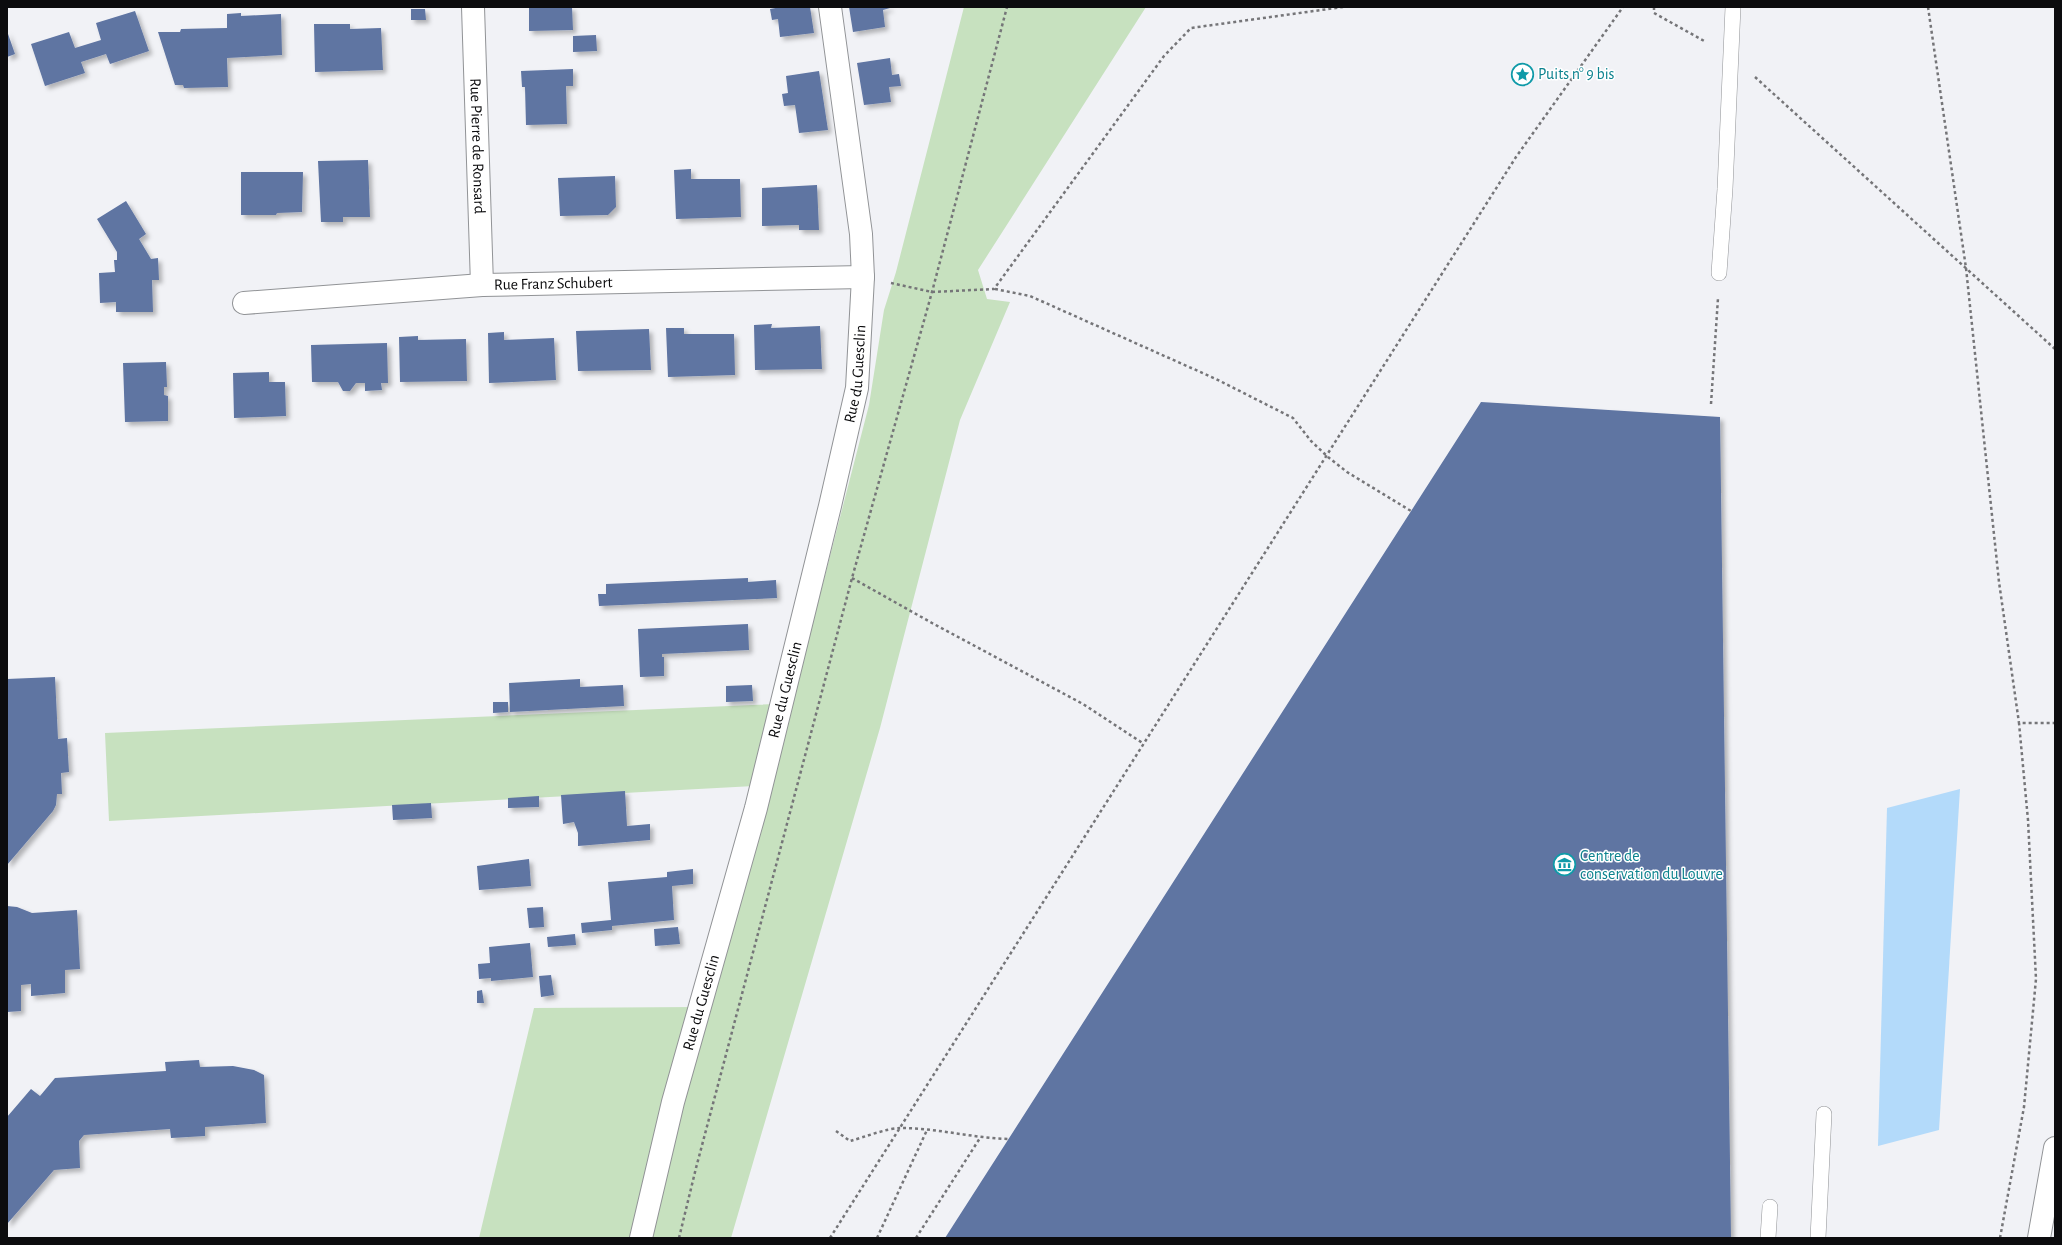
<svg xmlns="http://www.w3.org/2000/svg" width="2062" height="1245" font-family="'Alegreya Sans',sans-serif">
  <defs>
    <filter id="shadow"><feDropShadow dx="3.5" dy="3.5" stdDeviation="2" flood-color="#0004"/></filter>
  </defs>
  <rect width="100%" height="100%" fill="#f1f2f6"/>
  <path fill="#c7e1bf" d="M964 7H1146L978 270 987 299 1010 302 960 420 880 728 731 1238H479L534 1008 696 1007 765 808 869 405 884 310 896 272Z
    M776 704 754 786 109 821 105 733Z"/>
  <path fill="#b3dafa" d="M1960 789 1939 1130 1878 1146 1887 808Z"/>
  <path fill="#5e74a2" filter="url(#shadow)" d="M529 7H572L573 30 529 31Z
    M781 7H810L814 33 780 37 778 19 772 20 770 9Z
    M849 7H890V8L883 10 885 27 853 32Z
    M411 9H425L426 20H411Z
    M135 11 149 51 110 64 106 54 81 62 85 73 45 86 31 44 69 32 75 48 101 40 96 23Z
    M241 13V16L281 14 282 55 227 58 228 87 184 88 183 85H175L158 32H180L181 29 227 28V14Z
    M314 24H350V29L381 28 383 70 315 72Z
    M7 31 15 54 7 57Z
    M596 35 597 51 573 52V36Z
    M890 58 892 75 899 74 901 86 889 87 891 102 864 105 857 63Z
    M573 69V86H566L567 124 526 125 525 87H522L521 71Z
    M819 71 828 130 799 133 795 105 784 106 782 94 788 93 786 76Z
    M368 160 370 217H343V222H321L318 161Z
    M691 169V179H740L741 217 676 219 674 170Z
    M241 172H303L302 212 277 213 276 215H241Z
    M615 176 616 207 608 215 560 216 558 178Z
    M817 185 819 230H799V225L762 226V188Z
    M126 201 146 234 139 239 151 259 158 258 159 280H152L153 312H116V302L100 303 99 273 115 272 114 260H117V252L97 219Z
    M772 324 771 328 820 326 822 369 755 370 754 325Z
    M666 328H684V334H734L735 375 668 377Z
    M649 329 651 370 578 371 576 331Z
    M504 332V340L554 338 556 380 489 383 488 333Z
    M418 336V340L466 339 467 381 400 382 399 337Z
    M387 343 388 383H381L382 390 365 391V383H356L350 391H343L338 382H312L311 345Z
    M166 362 167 387H164V395L168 396V421L125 422 123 363Z
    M269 372V382H285L286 416 234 418 233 373Z
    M1481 402 1720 417 1731 1238H945Z
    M748 578V582L776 580 777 598 599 606 598 594H606V584Z
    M748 624 749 650 662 654V657H664V676L640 677 638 629Z
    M55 677 58 739 67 738 69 772 61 773 62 794H57L56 805 53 811 7 865V679Z
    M580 679V687L623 685 624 706 510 712 509 683Z
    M752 685 753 701 726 702V686Z
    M493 702H508V712L493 713Z
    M625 791 627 826 650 824V840L578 846V833L574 822 563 824 561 795Z
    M539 796V807L508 808V798Z
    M431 803 432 818 393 820 392 805Z
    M529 859 531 886 479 890 477 866Z
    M693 869V884L672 886 674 920 612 926V930L582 933 581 923 611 920 608 882 667 877V872Z
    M7 906 17 907 32 913 77 910 80 969 65 970V993L31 996V984L21 985V1011L7 1012Z
    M543 907 544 927 529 928 527 908Z
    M678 927 680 944 655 946 654 929Z
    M575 934 576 945 548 947 547 937Z
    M530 943 533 977 491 981V978L479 979 478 964 490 963 489 947Z
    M551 975 554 995 541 997 539 976Z
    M482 990 484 1003H477V991Z
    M199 1060 200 1067 233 1066 254 1070 264 1075 266 1123 205 1127V1136L171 1138 170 1129 84 1135 79 1141 80 1168 54 1170 7 1224V1117L31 1089 40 1096 55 1078 166 1071 165 1062Z"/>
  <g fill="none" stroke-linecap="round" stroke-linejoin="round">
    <defs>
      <path id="lane" d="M1719 273 1725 189 1733 7
        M1768 1238 1770 1207
        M1818 1238 1824 1114"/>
      <g id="street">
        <path id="s1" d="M473 7 482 285"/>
        <path id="s2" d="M244 303 482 285 863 277"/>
        <path id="s3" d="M641 1238 673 1102 756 808 830 506 857 388 863 277 861 234 830 7"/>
        <path d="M2039 1238 2055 1148"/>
      </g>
    </defs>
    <use href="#lane" stroke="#919396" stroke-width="16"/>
    <use href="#street" stroke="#919396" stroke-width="24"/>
    <path stroke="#757578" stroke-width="2.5" stroke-dasharray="3 3" stroke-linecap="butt" d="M1654 7V13L1706 42
      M1928 7 1966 268 1999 582 2019 723
      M1755 77 2055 349
      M891 283 932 292 994 289 1164 56 1191 28 1343 7
      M995 289 1030 296 1216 379 1293 418 1311 441 1328 457 1347 472 1411 511
      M1711 404 1718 298
      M852 578 932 623 1083 704 1144 744
      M836 1131 850 1141C865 1137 887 1128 901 1128 937 1128 972 1138 1008 1139
      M679 1238 696 1168 852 578 932 292 1007 7
      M830 1238 1516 157 1623 7
      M877 1238 927 1130
      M916 1238 980 1138
      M2000 1238 2024 1107 2036 979 2028 820 2019 723H2055"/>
    <use href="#lane" stroke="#fff" stroke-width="15"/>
    <use href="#street" stroke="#fff" stroke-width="22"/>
  </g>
  <defs>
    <symbol id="sight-ring" viewBox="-11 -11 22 22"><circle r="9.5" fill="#fff" stroke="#0f9aa8" stroke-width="1.5"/><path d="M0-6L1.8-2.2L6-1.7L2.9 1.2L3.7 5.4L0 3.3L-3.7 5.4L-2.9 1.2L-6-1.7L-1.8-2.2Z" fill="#0f9aa8"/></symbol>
    <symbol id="museum-ring" viewBox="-11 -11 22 22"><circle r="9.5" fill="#fff" stroke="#0f9aa8" stroke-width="1.5"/><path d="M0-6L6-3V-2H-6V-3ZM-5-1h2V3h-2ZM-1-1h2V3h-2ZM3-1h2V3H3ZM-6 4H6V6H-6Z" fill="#0f9aa8"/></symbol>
  </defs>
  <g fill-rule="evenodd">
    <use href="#sight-ring" x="1510" y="62" width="25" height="25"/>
    <use href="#museum-ring" x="1552" y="852" width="25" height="25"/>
  </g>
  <g text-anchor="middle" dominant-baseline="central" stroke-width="3" stroke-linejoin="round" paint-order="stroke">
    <g font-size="16" fill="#0d838f" stroke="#fff" text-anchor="start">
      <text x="1538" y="74">Puits n° 9 bis</text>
      <text x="1580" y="856">Centre de<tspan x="1580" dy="18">conservation du Louvre</tspan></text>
    </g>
    <g font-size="16" fill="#0c0c0e" stroke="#fff">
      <text stroke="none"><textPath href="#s1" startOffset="139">Rue Pierre de Ronsard</textPath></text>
      <text stroke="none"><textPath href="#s2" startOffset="310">Rue Franz Schubert</textPath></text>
      <text stroke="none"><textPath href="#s3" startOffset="891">Rue du Guesclin</textPath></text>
      <text stroke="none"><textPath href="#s3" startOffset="567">Rue du Guesclin</textPath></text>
      <text stroke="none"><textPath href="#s3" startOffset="243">Rue du Guesclin</textPath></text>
    </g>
  </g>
  <rect width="2062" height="1245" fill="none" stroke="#0c0c0e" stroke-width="16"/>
</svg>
